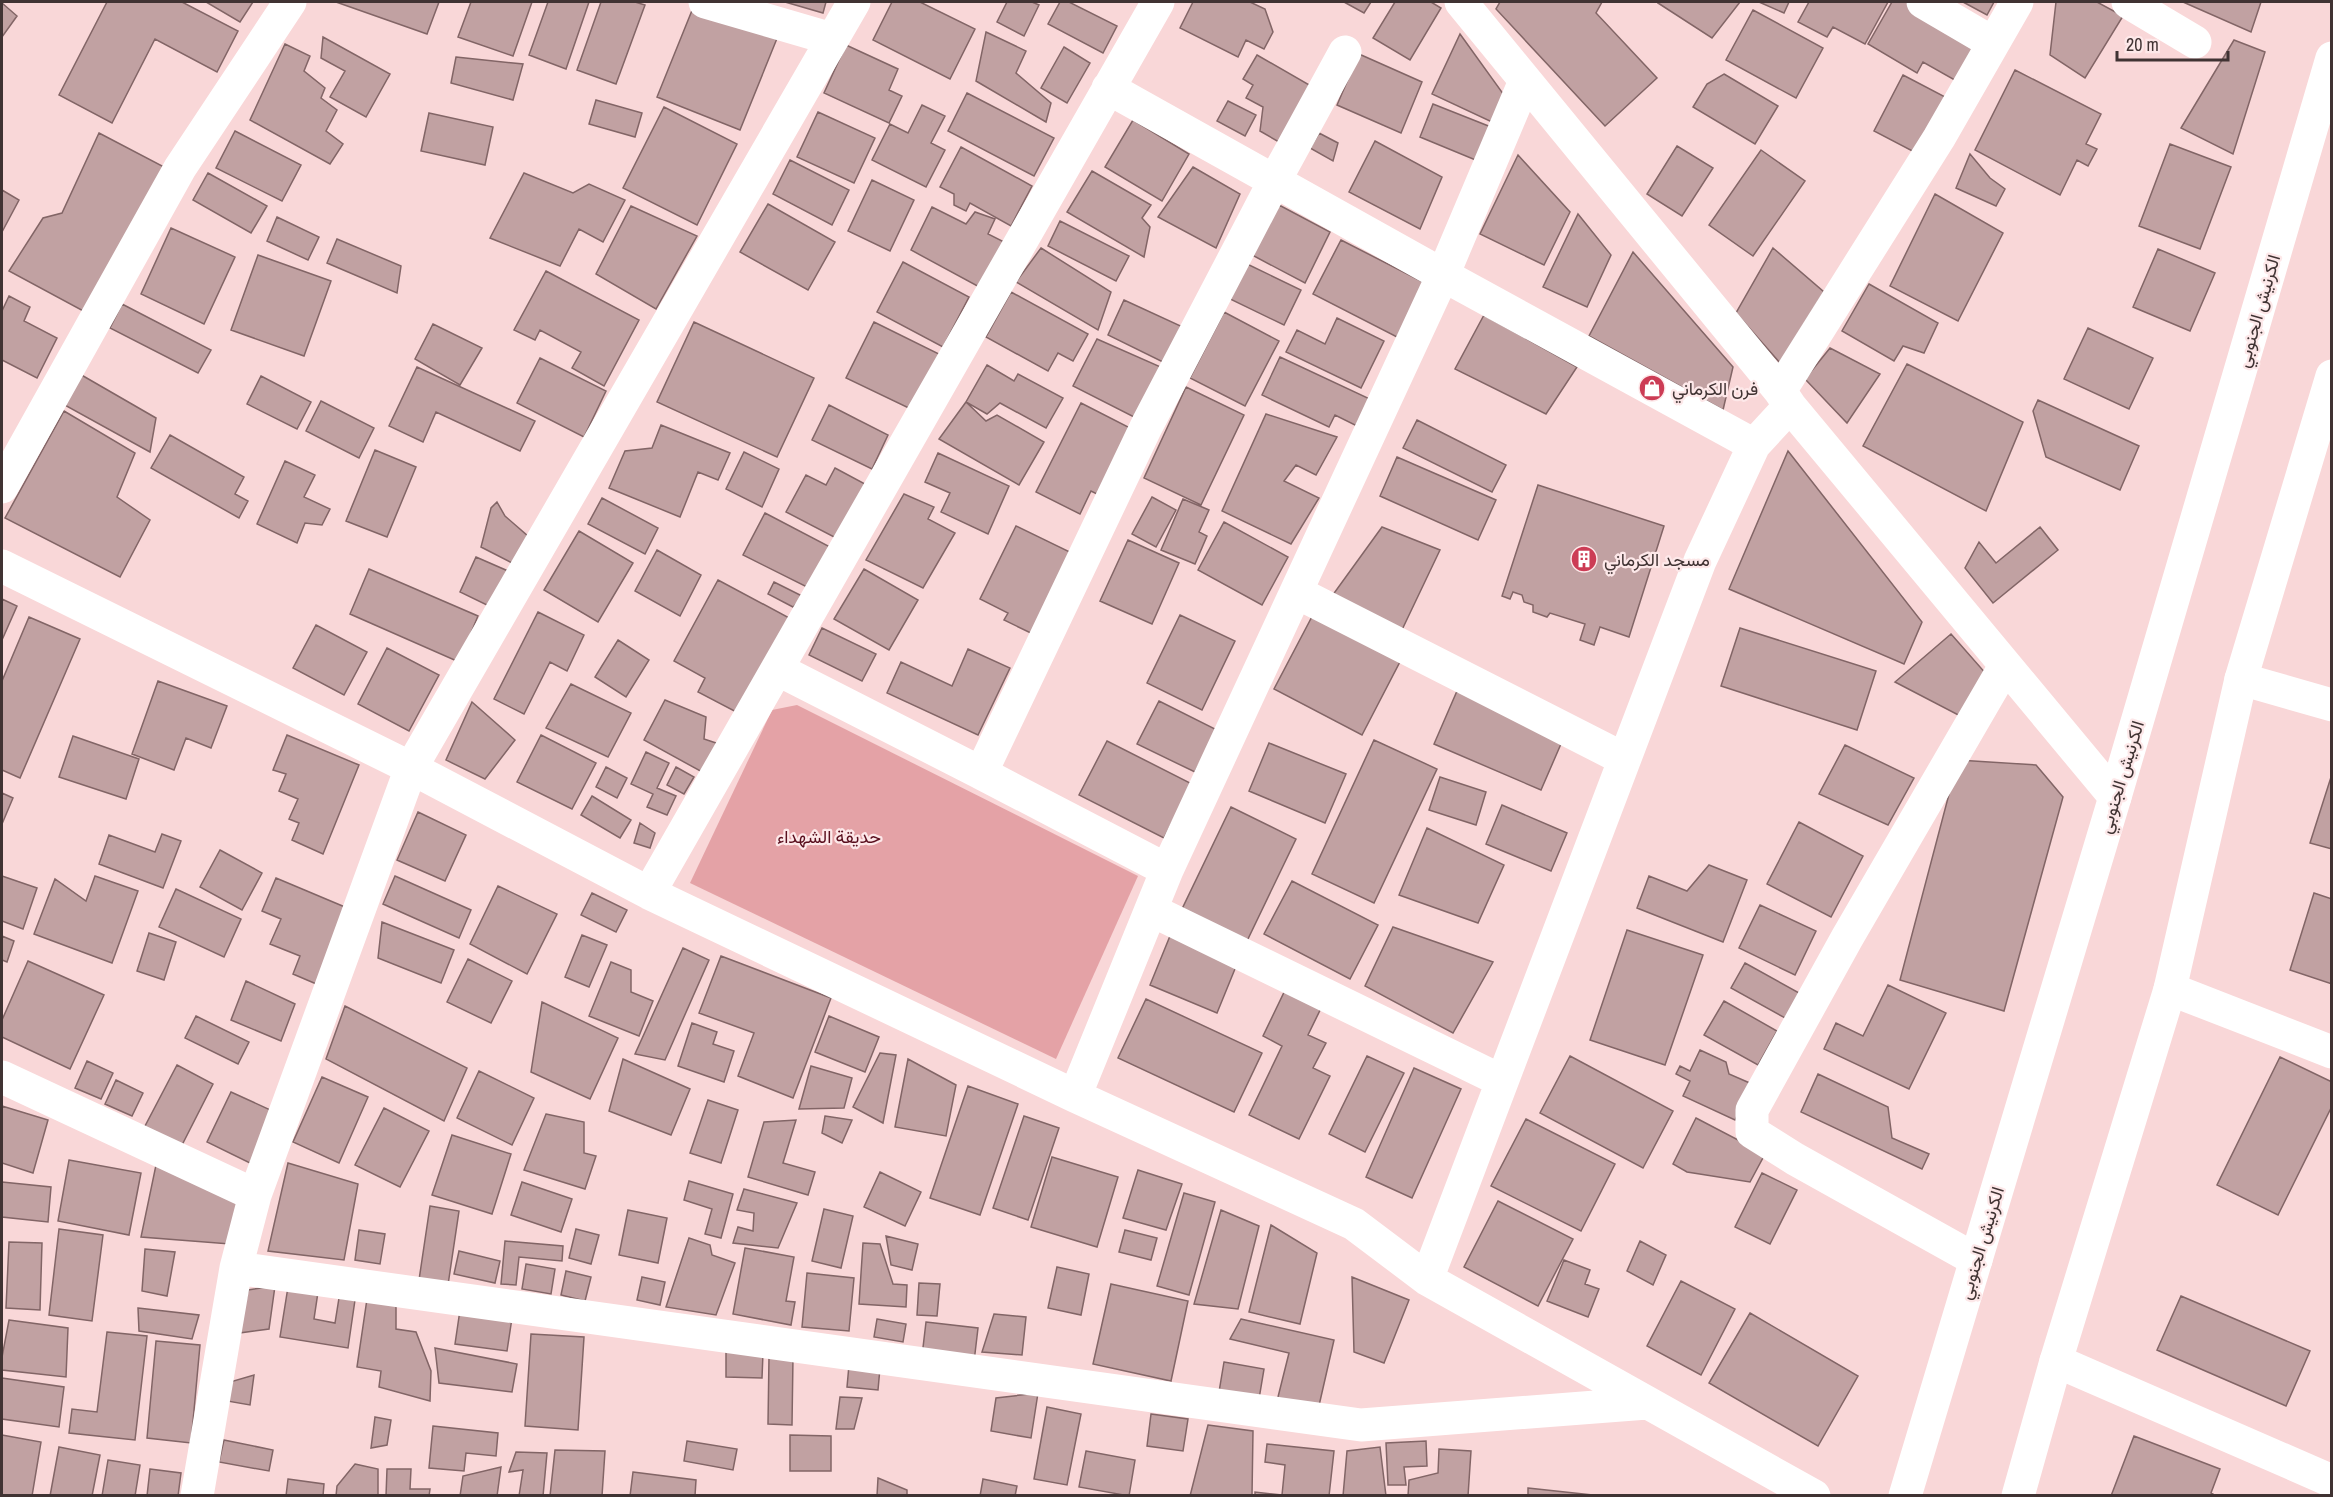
<svg xmlns="http://www.w3.org/2000/svg" width="2333" height="1497" font-family="'Archivo Narrow',Vazirmatn,sans-serif">
  <rect width="100%" height="100%" fill="#f9d7d8"/>
  <path fill="#e4a2a6" d="M797 705 1138 876 1056 1059 690 883 772 710Z"/>
  <path fill="#c1a1a2" stroke="#826566" stroke-width="1.5" d="M107 2H182L238 31 217 72 155 39 112 123 59 95Z
    M206 2H253L240 22Z
    M336 2H439L427 34Z
    M471 2H532L513 56 458 37Z
    M548 2H589L566 69 529 55Z
    M601 2H635L645 5 616 84 577 70Z
    M785 2H826L823 13Z
    M892 2H920L975 29 950 79 873 40Z
    M1007 2H1032L1039 5 1024 36 997 22Z
    M1060 2H1069L1117 26 1103 53 1048 24Z
    M1193 2H1250L1265 9 1273 32 1264 49 1246 40 1238 57 1180 28Z
    M1344 2H1371L1364 13Z
    M1395 2H1431L1441 8 1410 60 1373 38Z
    M1500 2H1602L1596 13 1657 78 1605 126 1496 9Z
    M1659 2H1740L1712 38 1658 3Z
    M1759 2H1789L1784 13Z
    M1809 2H1888L1865 44 1833 27 1827 37 1798 22Z
    M1892 2H1906L1982 44 1960 83 1923 62 1917 73 1868 44Z
    M1963 2H1994L1987 15Z
    M2056 2H2097L2123 16 2085 78 2050 55Z
    M2183 2H2261L2251 32Z
    M2 3 17 16 2 37Z
    M695 3 778 36 740 130 657 97Z
    M1753 10 1823 48 1796 98 1726 60Z
    M986 32 1026 51 1016 73 1051 103 1046 122 976 81Z
    M1460 34 1504 95 1492 122 1432 94Z
    M323 37 390 74 366 117 330 97 345 71 321 58Z
    M2234 40 2265 52 2233 154 2181 128Z
    M285 44 310 56 304 71 325 88 321 98 337 110 326 131 343 144 330 164 250 120Z
    M846 45 898 69 889 90 902 96 889 123 824 93Z
    M1064 47 1090 63 1067 103 1041 88Z
    M1359 54 1422 82 1401 133 1337 105Z
    M1257 55 1318 90 1286 146 1260 131 1263 107 1246 98 1253 85 1243 79Z
    M456 57 523 64 513 100 451 83Z
    M2015 70 2101 114 2086 144 2097 149 2088 166 2077 160 2060 195 1975 150Z
    M1724 74 1778 106 1755 144 1693 107 1707 84Z
    M1903 75 1949 99 1920 155 1874 131Z
    M967 93 1054 138 1034 176 948 131Z
    M596 100 642 113 635 137 589 124Z
    M1228 101 1256 115 1245 136 1217 121Z
    M1433 104 1491 127 1478 161 1420 137Z
    M922 105 945 116 931 143 945 150 926 187 872 160 890 124 908 133Z
    M664 107 737 144 697 225 623 188Z
    M818 112 875 138 854 183 797 157Z
    M429 113 493 127 485 165 421 151Z
    M1133 120 1189 154 1162 201 1105 167Z
    M235 131 301 165 282 201 216 168Z
    M99 133 166 168 87 313 9 271 43 218 62 213Z
    M1319 133 1338 143 1333 161 1310 148Z
    M1375 141 1442 177 1420 229 1349 192Z
    M2170 144 2231 167 2200 249 2139 226Z
    M1677 146 1713 168 1682 216 1647 194Z
    M961 147 1032 186 1011 226 970 203 966 211 954 205V194L940 187Z
    M1761 150 1805 181 1753 256 1709 225Z
    M1970 154 1990 178 2005 189 1996 206 1956 188Z
    M1518 155 1570 212 1544 265 1480 234Z
    M790 160 849 190 832 225 773 194Z
    M1193 167 1240 194 1216 248 1158 217Z
    M1092 171 1151 205 1142 218 1150 227 1144 257 1067 212Z
    M208 173 267 206 251 233 193 200Z
    M524 173 573 193 589 184 625 200 603 242 579 229 560 266 490 238Z
    M872 180 914 200 890 251 848 231Z
    M2 190 19 200 2 232Z
    M1935 194 2003 233 1958 321 1890 286Z
    M768 204 835 242 808 290 740 252Z
    M1279 205 1330 232 1305 283 1252 255Z
    M631 206 697 236 656 309 596 274Z
    M932 207 966 224 975 212 995 219 988 234 1012 246 983 289 911 250Z
    M1578 214 1611 255 1587 307 1543 287Z
    M277 217 319 237 308 260 267 241Z
    M1060 221 1129 256 1116 281 1048 246Z
    M171 228 235 257 204 324 141 294Z
    M337 239 401 266 397 293 327 263Z
    M1341 240 1425 283 1397 337 1313 294Z
    M1041 248 1111 292 1098 330 1016 282Z
    M1773 248 1824 292 1780 363 1736 313Z
    M2158 249 2215 273 2190 331 2133 307Z
    M1633 252 1733 367 1723 410 1589 336Z
    M258 255 331 281 304 356 231 330Z
    M903 262 969 297 943 347 877 312Z
    M1245 263 1301 290 1284 325 1228 298Z
    M546 271 639 320 604 386 572 368 581 352 540 330 535 340 514 330Z
    M1869 284 1938 323 1924 353 1903 346 1894 361 1842 331Z
    M1011 292 1088 334 1073 361 1058 353 1048 371 986 337Z
    M9 296 30 307 24 321 57 338 37 378 2 360V311Z
    M1124 300 1185 328 1167 364 1108 335Z
    M122 304 211 350 198 373 110 328Z
    M1224 312 1279 341 1245 406 1190 378Z
    M1484 315 1577 367 1546 414 1455 369Z
    M1337 318 1384 341 1361 388 1286 352 1297 330 1325 344Z
    M694 322 814 378 777 457 657 402Z
    M874 322 943 356 915 411 846 378Z
    M433 324 482 348 460 385 415 359Z
    M2088 328 2153 358 2129 409 2064 379Z
    M1097 339 1163 368 1136 418 1073 386Z
    M1830 348 1880 374 1847 423 1805 379Z
    M1280 357 1372 400 1359 427 1335 415 1329 427 1262 395Z
    M540 358 606 391 584 437 517 403Z
    M1907 364 2023 422 1986 511 1863 446Z
    M987 365 1014 381 1018 374 1063 398 1046 428 1000 403 987 414 966 402Z
    M417 367 535 421 520 451 436 412 423 442 389 426Z
    M78 373 156 418 150 452 61 403Z
    M261 376 311 402 297 429 247 404Z
    M1186 387 1244 415 1201 505 1144 478Z
    M2038 400 2139 446 2120 490 2046 457 2033 411Z
    M321 401 374 428 359 458 306 431Z
    M966 402 986 421 997 415 1044 442 1019 485 939 439Z
    M1081 403 1134 430 1101 496 1091 491 1080 514 1036 492Z
    M829 405 888 435 872 469 812 440Z
    M64 411 135 453 117 497 150 520 120 577 5 518Z
    M1266 414 1337 437 1316 475 1296 465 1284 481 1319 498 1291 544 1222 511Z
    M1417 420 1506 465 1492 492 1403 448Z
    M661 425 730 453 718 480 698 472 680 517 609 488 625 451 652 448Z
    M170 435 244 477 235 494 248 501 239 518 151 468Z
    M375 450 416 467 387 537 346 521Z
    M1788 451 1922 622 1904 664 1729 589Z
    M744 452 779 469 762 507 726 489Z
    M938 453 1009 486 988 534 941 512 950 493 925 482Z
    M1397 457 1496 500 1478 540 1380 496Z
    M285 461 315 475 304 497 330 509 322 525 305 523 297 543 257 524Z
    M835 468 865 484 836 538 786 512 806 475 826 485Z
    M1538 485 1664 526 1629 637 1600 627 1594 645 1580 640 1585 624 1550 613 1547 617 1533 612V605L1524 602 1522 595 1513 592 1510 599 1502 596Z
    M904 494 934 507 928 519 955 533 923 588 866 560Z
    M1152 497 1176 510 1156 547 1132 534Z
    M602 498 658 528 645 554 588 524Z
    M1183 499 1209 510 1199 532 1207 536 1195 564 1161 550Z
    M497 502 505 516 529 537 512 563 481 547 491 508Z
    M765 513 832 548 811 589 743 555Z
    M1224 522 1288 557 1262 605 1198 570Z
    M1016 526 1076 555 1037 636 1004 620 1008 613 980 599Z
    M1382 527 1440 550 1400 634 1332 596Z
    M2040 527 2058 550 1993 603 1965 568 1979 542 1996 563Z
    M579 531 633 563 598 622 544 590Z
    M1128 540 1179 563 1152 624 1100 601Z
    M657 550 701 575 680 616 635 591Z
    M476 557 508 571 491 607 460 592Z
    M369 569 478 616 459 662 350 614Z
    M864 569 918 600 889 650 834 619Z
    M718 580 793 620 742 715 698 692 705 678 674 661Z
    M774 582 804 597 793 607 768 594Z
    M2 599 17 606 2 640Z
    M1316 609 1404 654 1362 735 1274 689Z
    M538 612 584 635 567 671 550 662 524 714 494 699Z
    M1180 615 1235 641 1202 710 1147 683Z
    M29 617 80 639 20 778 2 770V681Z
    M316 625 367 652 344 695 293 668Z
    M822 628 876 654 862 681 809 655Z
    M1740 628 1876 671 1857 730 1721 686Z
    M1951 634 1988 676 1966 719 1895 682Z
    M618 640 649 660 626 697 595 677Z
    M387 648 439 675 409 731 358 704Z
    M968 649 1010 668 978 735 887 693 901 662 952 686Z
    M158 681 227 706 211 748 186 738 174 770 132 754Z
    M571 684 631 713 608 757 546 728Z
    M1457 691 1564 737 1541 790 1434 744Z
    M665 700 706 717 704 739 719 744 704 773 644 740Z
    M1159 701 1217 730 1195 772 1137 744Z
    M472 702 515 740 485 779 446 760Z
    M287 735 359 765 323 854 292 840 299 823 289 819 298 799 279 791 286 774 273 770Z
    M541 735 596 763 572 809 517 782Z
    M73 736 139 759 126 799 59 777Z
    M1374 740 1437 769 1374 903 1312 874Z
    M1107 741 1192 784 1164 838 1079 795Z
    M1269 743 1346 774 1325 823 1249 791Z
    M1845 745 1914 778 1888 825 1819 794Z
    M646 752 669 763 657 788 676 796 667 815 647 807 653 794 631 784Z
    M1958 760 2036 765 2063 797 2004 1011 1900 980Z
    M606 767 627 778 617 798 596 787Z
    M676 767 694 777 684 794 667 785Z
    M2332 774V849L2310 843Z
    M1440 777 1486 792 1476 825 1429 810Z
    M2 793 13 798 2 824Z
    M592 796 631 820 620 838 581 815Z
    M1502 805 1567 833 1551 871 1486 844Z
    M1231 807 1296 839 1247 941 1182 909Z
    M418 812 466 835 445 881 397 860Z
    M1799 822 1863 856 1831 917 1767 884Z
    M640 823 655 833 650 848 634 843Z
    M1427 828 1504 865 1478 923 1399 895Z
    M162 834 181 841 163 888 99 864 109 835 155 852Z
    M220 850 262 873 242 910 200 887Z
    M1709 865 1747 880 1723 942 1637 908 1649 876 1687 891Z
    M2 876 37 888 23 929 2 921Z
    M95 876 138 891 112 963 34 934 55 879 86 901Z
    M395 876 471 910 459 938 383 904Z
    M276 878 352 910 321 986 293 974 300 956 270 944 281 919 262 911Z
    M1292 881 1378 925 1350 979 1264 934Z
    M498 886 557 914 527 974 470 944Z
    M176 889 241 919 224 957 159 927Z
    M592 893 627 910 616 932 581 915Z
    M2314 893 2332 899V984L2290 970Z
    M1760 905 1816 931 1795 975 1739 948Z
    M382 922 454 950 441 983 378 958Z
    M1393 927 1493 962 1453 1033 1365 986Z
    M1627 930 1703 955 1665 1065 1590 1040Z
    M149 933 176 942 164 980 137 971Z
    M582 935 607 945 589 987 565 977Z
    M2 936 14 941 7 962 2 960Z
    M1170 936 1237 964 1217 1013 1150 985Z
    M683 948 709 960 665 1060 635 1054Z
    M721 956 831 998 793 1098 738 1076 754 1033 699 1013Z
    M468 959 512 981 491 1023 447 1002Z
    M28 961 104 995 70 1069 2 1037V1020Z
    M611 962 631 970V992L653 1001 639 1036 589 1016Z
    M1745 963 1801 994 1787 1019 1731 988Z
    M246 981 295 1004 281 1041 231 1020Z
    M1288 984 1324 1002 1308 1035 1326 1043 1313 1068 1330 1076 1299 1139 1249 1115 1282 1046 1263 1036Z
    M1888 985 1946 1013 1909 1089 1824 1049 1836 1023 1863 1036Z
    M1146 999 1262 1053 1234 1112 1118 1058Z
    M1724 1001 1777 1031 1758 1065 1704 1035Z
    M542 1002 618 1038 590 1099 531 1072Z
    M345 1006 467 1068 444 1121 326 1059Z
    M196 1016 249 1042 238 1064 185 1038Z
    M829 1016 879 1037 865 1072 815 1052Z
    M692 1023 717 1032 713 1044 734 1051 724 1082 678 1066Z
    M1700 1050 1726 1062 1729 1074 1752 1084 1735 1120 1683 1096 1690 1081 1676 1074 1680 1066 1690 1071Z
    M880 1053 896 1055 883 1123 853 1107Z
    M1367 1056 1404 1073 1365 1152 1329 1134Z
    M1570 1056 1673 1111 1643 1168 1540 1113Z
    M2280 1057 2332 1082V1106L2278 1215 2217 1185Z
    M623 1059 690 1089 671 1135 609 1111Z
    M908 1059 956 1085 946 1136 895 1127Z
    M87 1061 113 1073 101 1099 75 1088Z
    M177 1065 213 1084 181 1147 144 1128Z
    M811 1066 852 1078 844 1108 799 1109Z
    M1414 1068 1461 1089 1412 1198 1366 1177Z
    M479 1071 534 1098 512 1145 457 1118Z
    M1818 1074 1888 1107 1892 1138 1929 1154 1922 1169 1801 1112Z
    M322 1077 368 1097 339 1163 293 1142Z
    M116 1080 143 1093 132 1116 105 1104Z
    M968 1086 1018 1104 980 1215 930 1198Z
    M231 1092 277 1113 252 1164 207 1142Z
    M708 1100 738 1110 721 1163 690 1153Z
    M2 1106 48 1120 33 1173 2 1163Z
    M384 1108 429 1131 400 1187 355 1165Z
    M546 1114 584 1122V1153L596 1156 585 1189 524 1170Z
    M825 1116 852 1120 842 1143 822 1133Z
    M1024 1116 1059 1128 1028 1220 993 1208Z
    M1696 1118 1765 1154 1750 1182 1687 1172 1673 1164Z
    M1526 1119 1615 1164 1581 1231 1491 1186Z
    M796 1120 783 1163 815 1172 808 1195 748 1177 764 1122Z
    M452 1135 511 1154 492 1214 432 1195Z
    M1052 1157 1118 1177 1097 1247 1031 1227Z
    M69 1160 141 1173 129 1235 58 1221Z
    M288 1163 358 1184 344 1260 268 1251Z
    M156 1165 238 1200 230 1244 141 1237Z
    M1138 1170 1182 1184 1166 1230 1123 1218Z
    M880 1172 921 1192 905 1226 864 1207Z
    M1762 1173 1797 1190 1770 1244 1735 1227Z
    M689 1181 733 1194 721 1238 705 1234 712 1209 684 1200Z
    M2 1182 51 1187 48 1222 2 1217Z
    M522 1182 572 1199 561 1232 511 1215Z
    M744 1189 797 1203 778 1248 733 1243 738 1227 753 1231 754 1213 737 1210Z
    M1184 1193 1215 1202 1189 1295 1157 1286Z
    M1498 1201 1573 1239 1538 1306 1464 1267Z
    M430 1206 459 1211 448 1285 419 1280Z
    M824 1209 853 1216 841 1268 812 1261Z
    M628 1210 667 1218 658 1263 619 1255Z
    M1221 1210 1259 1226 1238 1309 1194 1304Z
    M1271 1225 1317 1253 1300 1324 1249 1312Z
    M59 1229 103 1235 92 1321 49 1315Z
    M576 1229 599 1235 591 1264 569 1258Z
    M359 1230 385 1234 380 1264 355 1260Z
    M1125 1230 1157 1238 1151 1260 1119 1252Z
    M886 1236 918 1244 912 1270 891 1265Z
    M689 1238 710 1245 712 1255 735 1263 716 1315 666 1307Z
    M505 1241 563 1246 562 1261 519 1257 516 1285 501 1284Z
    M1640 1241 1666 1255 1653 1285 1627 1271Z
    M9 1242 42 1243 40 1310 6 1308Z
    M863 1243 880 1244 893 1284 907 1285 906 1307 859 1304Z
    M745 1248 794 1257 786 1301 795 1302 791 1325 733 1314Z
    M145 1249 175 1252 167 1296 142 1291Z
    M459 1251 500 1261 495 1283 454 1274Z
    M1564 1260 1590 1270 1585 1284 1599 1289 1588 1317 1547 1301Z
    M526 1264 555 1269 551 1294 522 1289Z
    M1057 1267 1089 1274 1081 1315 1048 1308Z
    M566 1271 591 1277 585 1301 561 1295Z
    M807 1273 854 1278 849 1331 802 1327Z
    M642 1277 665 1282 660 1305 637 1300Z
    M1352 1277 1409 1300 1384 1363 1354 1352Z
    M1681 1281 1735 1309 1701 1375 1647 1346Z
    M919 1283 940 1284 937 1316 917 1315Z
    M1111 1284 1188 1301 1171 1381 1093 1364Z
    M275 1286 269 1329 239 1333 248 1290Z
    M288 1287 318 1292 314 1319 335 1323 339 1298 355 1300 348 1348 280 1337Z
    M2181 1296 2310 1351 2286 1406 2157 1350Z
    M367 1299 396 1300V1329L416 1332 431 1371 430 1401 379 1387 381 1371 357 1367Z
    M138 1308 199 1315 192 1339 139 1331Z
    M460 1310 512 1318 507 1351 455 1344Z
    M1750 1313 1858 1376 1818 1446 1709 1383Z
    M994 1314 1026 1317 1022 1355 982 1352Z
    M877 1319 906 1324 903 1342 874 1337Z
    M1241 1319 1334 1340 1318 1410 1277 1401 1289 1353 1230 1339Z
    M9 1320 68 1328 66 1377 2 1370V1357Z
    M926 1322 978 1328 974 1362 922 1356Z
    M107 1332 147 1336 135 1440 69 1433 72 1409 97 1412Z
    M531 1334 584 1337 578 1430 525 1426Z
    M156 1341 200 1345 191 1443 147 1438Z
    M435 1348 517 1364 512 1392 439 1383Z
    M726 1352 763 1353 762 1378 726 1377Z
    M769 1357H793L792 1425 768 1424Z
    M1224 1362 1264 1369 1259 1399 1219 1392Z
    M849 1365 880 1368 878 1390 847 1387Z
    M254 1375 250 1405 227 1401 230 1382Z
    M2 1378 64 1387 59 1427 2 1419Z
    M1038 1393 1031 1438 991 1431 996 1398Z
    M840 1397 862 1398 854 1429H836Z
    M1047 1407 1081 1414 1067 1485 1034 1479Z
    M1151 1414 1188 1419 1183 1451 1147 1446Z
    M375 1417 391 1420 387 1445 371 1448Z
    M1208 1425 1253 1431 1252 1496H1190Z
    M433 1426 498 1433 496 1456 466 1453 464 1471 429 1468Z
    M2 1435 41 1442 32 1496H2Z
    M790 1435 831 1436V1471H790Z
    M2134 1436 2220 1469 2211 1493 2216 1496H2111Z
    M224 1440 273 1450 269 1471 219 1462Z
    M687 1441 737 1449 733 1470 684 1461Z
    M1426 1441 1427 1466 1404 1467 1406 1485H1388L1386 1443Z
    M1267 1444 1334 1451 1329 1496H1255V1492L1282 1495 1285 1465 1265 1462Z
    M59 1447 100 1455 92 1496H50Z
    M1380 1447 1386 1496H1343L1347 1451Z
    M1439 1449 1471 1451 1468 1496H1408L1409 1480 1438 1473Z
    M555 1450 605 1451 602 1496H550Z
    M1086 1451 1135 1460 1129 1496 1079 1487Z
    M516 1452 547 1453 543 1496H519L523 1470 509 1472Z
    M108 1460 140 1465 135 1496H102Z
    M355 1464 378 1469V1496H336L337 1486Z
    M501 1467 497 1496H460L463 1476Z
    M150 1469 181 1473 178 1496H147Z
    M387 1469H411L410 1489H430L429 1496H386Z
    M633 1472 696 1480 695 1496H630Z
    M878 1478 907 1490V1496H877Z
    M288 1479 324 1484 323 1496H286Z
    M983 1479 1017 1486 1015 1496H980Z
    M1528 1488 1602 1496H1528Z"/>
  <g fill="none" stroke-linecap="round" stroke-linejoin="round">
    <path stroke="#fff" stroke-width="33" d="M705 2 832 39
      M1461 2 1780 391 1790 406 2115 797
      M1923 2 1993 43
      M2128 2 2195 42
      M1108 88 1443 275 1754 445
      M1780 391 1939 138 2017 2
      M2 487 180 168 290 2
      M2 566 411 768 649 893 1075 1096 1354 1224 1427 1279 1814 1496
      M1296 592 1624 759
      M777 669 981 773
      M2241 679 2332 705
      M1167 870 981 773 1147 425 1275 180 1345 52
      M649 893 1158 2
      M1151 910 1502 1081
      M2170 989 2332 1052
      M2 1077 255 1195
      M1075 1096 1167 870 1443 275 1525 81
      M1976 1260 1795 1159 1752 1132V1110L1847 938 2005 666
      M236 1268 1361 1425 1647 1403
      M1427 1279 1700 561 1754 445 1790 406
      M2056 1361 2332 1481
      M197 1496 236 1268 255 1195 411 768 854 2"/>
    <path stroke="#fff" stroke-width="33" d="M1905 1496 2115 797 2332 58
      M2018 1496 2056 1361 2170 989 2241 679 2332 376"/>
  </g>
  <defs>
    <symbol id="shop-disc" viewBox="-11 -11 22 22"><circle r="9.5" fill="#cc3c55" stroke="#fde8e9"/><path d="M-5-2.5h2.3a2.7 3.5 0 0 1 5.4 0H5L5.5 6h-11ZM-1.5-2.5h3a1.5 2.3 0 0 0-3 0Z" fill="#fff"/></symbol>
    <symbol id="building-disc" viewBox="-11 -11 22 22"><circle r="9.5" fill="#cc3c55" stroke="#fde8e9"/><path d="M-4-6H4V6H1V3H-1V6H-4ZM-2.5-4.3h1.7v1.8h-1.7ZM.8-4.3h1.7v1.8H.8ZM-2.5-1h1.7V.8h-1.7ZM.8-1h1.7V.8H.8Z" fill="#fff"/></symbol>
  </defs>
  <g fill-rule="evenodd">
    <use href="#shop-disc" x="1637" y="373" width="30" height="30"/>
    <use href="#building-disc" x="1569" y="544" width="30" height="30"/>
  </g>
  <g text-anchor="middle" dominant-baseline="central" stroke-width="4.5" stroke-linejoin="round" paint-order="stroke">
    <g font-size="18" fill="#403333" stroke="#fde8e9">
      <text transform="translate(2258 311) rotate(-74)">الكرنيش الجنوبي</text>
      <text transform="translate(2121 777) rotate(-73)">الكرنيش الجنوبي</text>
      <text transform="translate(1981 1243) rotate(-73)">الكرنيش الجنوبي</text>
    </g>
    <g font-size="18" fill="#403333" stroke="#fde8e9" text-anchor="start">
      <text x="1672" y="388">فرن الكرماني</text>
      <text x="1604" y="559">مسجد الكرماني</text>
    </g>
    <g font-size="18" fill="#590e1d" stroke="#fde8e9">
      <text x="829" y="836">حديقة الشهداء</text>
    </g>
  </g>
  <rect width="2333" height="1497" fill="none" stroke="#403333" stroke-width="6"/>
  <path d="M2117 51v9h111v-9" fill="none" stroke="#403333" stroke-width="3"/>
  <text x="2126" y="51" font-size="18" fill="#403333" stroke="#fde8e9" stroke-width="4.5" paint-order="stroke">20 m</text>
</svg>
